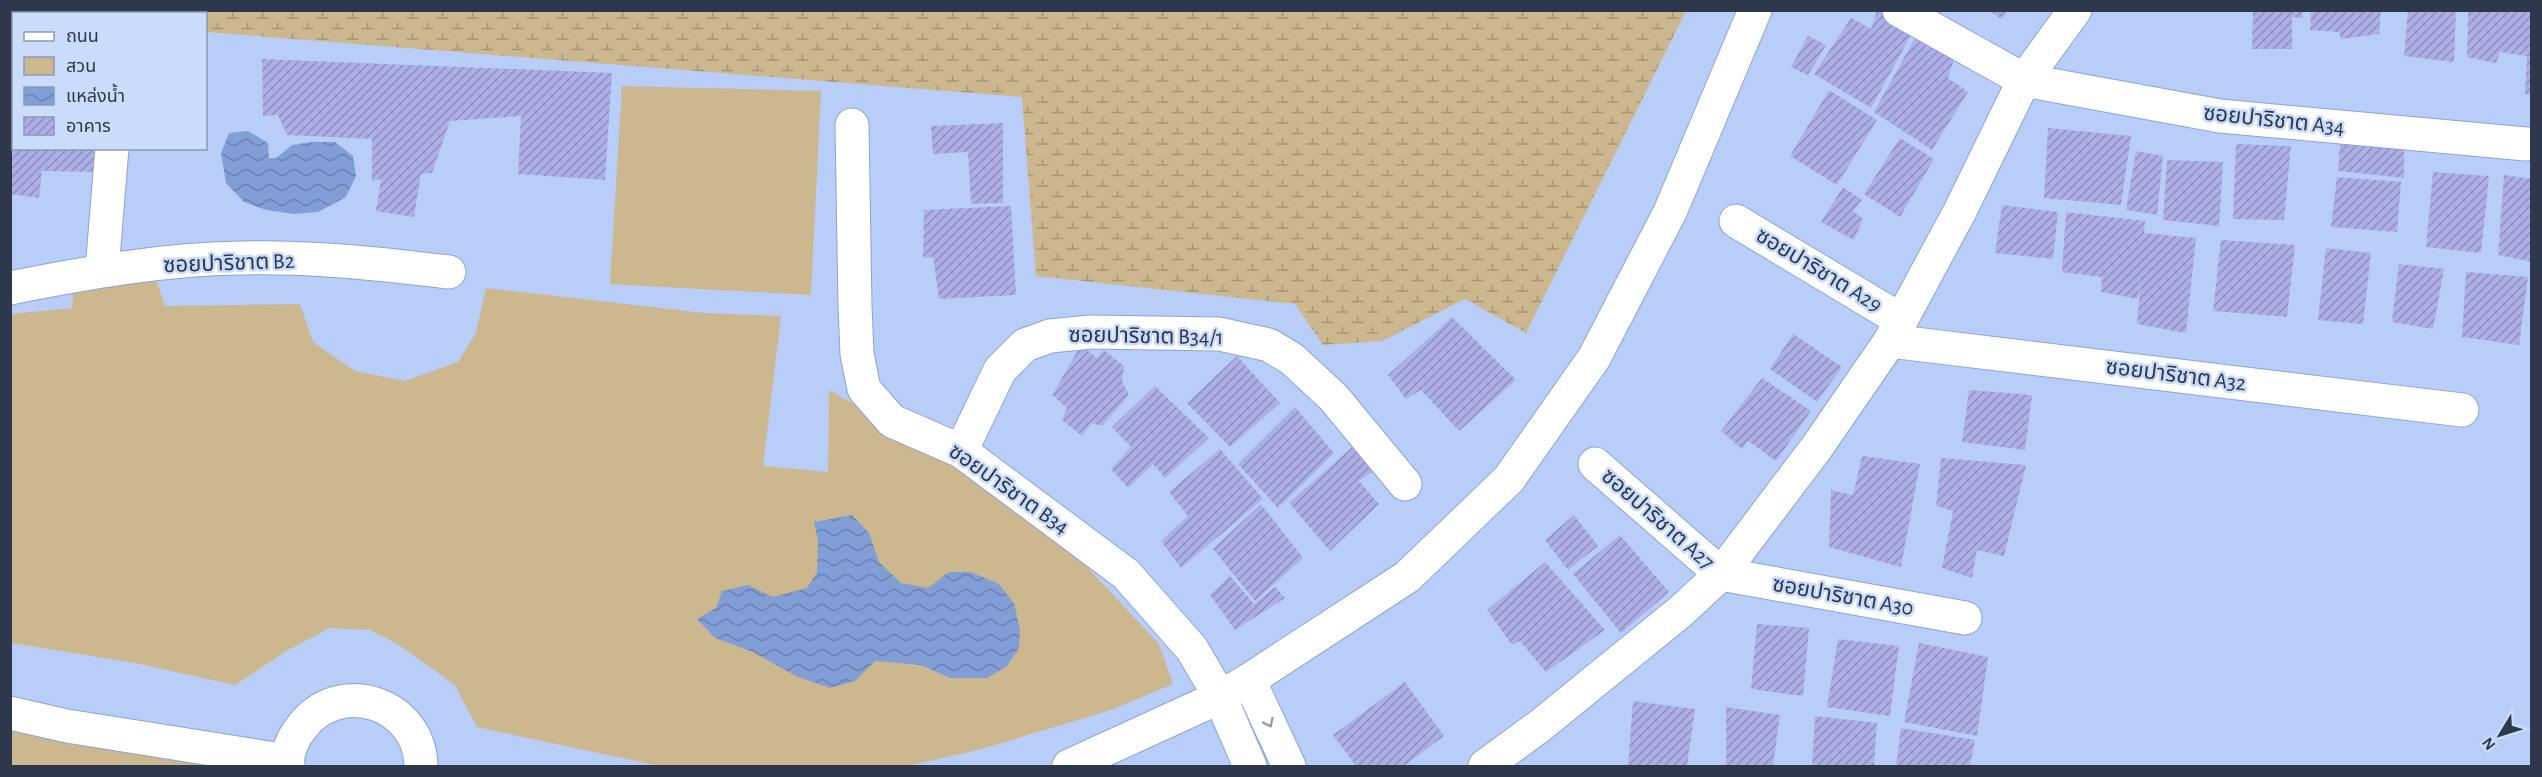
<svg xmlns="http://www.w3.org/2000/svg" width="2542" height="777" font-family="'Alegreya Sans','Noto Sans Thai',sans-serif">
  <defs>
    <pattern id="wetland-marsh" width="20" height="14" patternUnits="userSpaceOnUse" patternTransform="scale(1.5)"><rect width="20" height="14" fill="#ccb78f"/><path d="M1 5h8M5 5V1M11 12h8M15 12V8" fill="none" stroke="#a69677"/></pattern>
    <pattern id="water-waves" width="16" height="10" patternUnits="userSpaceOnUse" patternTransform="scale(1.5)"><rect width="16" height="10" fill="#829ed6"/><path d="M0 5q4-4 8 0t8 0" fill="none" stroke="#6b82b0"/></pattern>
    <pattern id="building-hatch" width="6" height="6" patternUnits="userSpaceOnUse" patternTransform="scale(1.5)"><rect width="6" height="6" fill="#aeafe7"/><path d="M-1 1l2-2M0 6l6-6M5 7l2-2" fill="none" stroke="#8e8fbd"/></pattern>
  </defs>
  <rect width="100%" height="100%" fill="#b8cef8"/>
  <path fill="#ccb78f" d="M622 86 821 91 811 295 610 284Z
    M155 277 165 306 300 304 313 342 355 371 405 381 458 362 476 333 486 288 704 313 781 316 763 466 828 472 829 390 912 438 1074 553 1159 644 1173 684 1111 710 978 750 907 766H659L477 727 455 685 399 645 370 630 330 628 288 650 235 685 135 663 11 643 10 314 72 308 74 283Z
    M10 721 266 766H11Z"/>
  <path fill="url(#wetland-marsh)" d="M10 11 11 10 1686 11 1526 333 1465 299 1382 341 1323 345 1295 304 1036 276 1022 97 206 32V14H14L13 17H11Z"/>
  <path fill="url(#water-waves)" d="M248 131 268 143 269 158H276L292 145 311 142H335L353 156 356 176 346 197 318 212 294 214 266 210 244 202 226 183 221 153 229 133Z
    M852 515 869 533 879 562 901 583 928 588 949 572H971L999 584 1014 603 1020 630 1019 648 1007 666 987 678H950L921 665 875 661 855 681 830 688 796 676 753 652 715 638 697 619 716 608 722 591 748 585 773 597 807 588 817 572 818 541 814 522Z"/>
  <path fill="url(#building-hatch)" d="M1877 10H1886L1916 26 1871 108 1814 74 1851 18 1871 29Z
    M1988 10H2008L2002 19Z
    M2253 10H2303V18L2292 17V49H2252Z
    M2311 10H2381L2379 34 2341 39 2339 32 2310 30Z
    M2408 10H2456L2454 62 2404 56Z
    M2468 10H2532V95L2525 94 2527 56 2500 52 2496 63 2467 57Z
    M1920 29 1957 50 1948 78 1968 92 1932 150 1874 112Z
    M1808 36 1826 45 1808 75 1791 67Z
    M10 38H14V101L10 100Z
    M262 59 612 73 605 180 518 174 521 116 450 121 432 173 421 174 414 217 376 211 381 179 372 181V139L287 135 278 115 263 116Z
    M1829 90 1877 120 1837 185 1790 156Z
    M10 107H14V148H97V172L42 171 39 198 10 194Z
    M1003 123V203L971 204 968 152 933 154 931 126Z
    M2048 128 2131 136 2121 205 2044 198Z
    M1900 138 1934 159 1900 217 1864 194Z
    M2236 144 2291 146 2284 220 2233 219Z
    M2340 144 2404 149V178L2338 171Z
    M2136 151 2163 156 2157 215 2126 210Z
    M2167 160 2223 162 2219 226 2163 220Z
    M2433 172 2489 176 2481 253 2426 247Z
    M2504 175 2532 179V262L2498 255Z
    M2337 177 2401 182 2397 232 2331 227Z
    M1843 187 1862 200 1853 211 1863 219 1854 240 1821 222Z
    M2002 205 2058 212 2053 259 1995 253Z
    M1011 206 1016 295 939 299 933 257 923 258 924 210Z
    M2066 212 2145 221 2144 233 2196 238 2186 333 2137 324 2141 277 2138 299 2101 292 2102 277 2062 272Z
    M2221 240 2295 245 2287 317 2213 311Z
    M2326 248 2371 253 2363 324 2318 320Z
    M2399 264 2444 269 2433 329 2392 322Z
    M2466 272 2528 277 2519 345 2462 337Z
    M1452 317 1516 380 1459 431 1421 390 1406 399 1388 375Z
    M1793 334 1842 367 1817 402 1770 369Z
    M1081 345 1097 358 1104 350 1124 366 1122 382 1129 395 1102 426 1091 423 1082 436 1062 420 1067 408 1052 395Z
    M1237 356 1280 403 1230 447 1187 403Z
    M1762 378 1811 411 1776 461 1748 441 1742 449 1721 431Z
    M1155 386 1209 438 1165 478 1153 464 1128 488 1111 469 1131 447 1112 427Z
    M1969 390 2032 395 2025 450 1962 442Z
    M1295 407 1334 453 1278 508 1238 464Z
    M1359 441 1378 468 1359 481 1379 504 1330 551 1289 503Z
    M1220 449 1263 499 1181 568 1161 541 1188 516 1169 492Z
    M1862 456 1920 464 1901 567 1829 547 1831 490 1853 495Z
    M1941 458 2026 465 2004 556 1977 550 1972 578 1942 568 1953 511 1936 506Z
    M1261 504 1303 558 1255 601 1213 549Z
    M1574 515 1598 546 1568 570 1545 540Z
    M1620 535 1669 592 1621 633 1573 574Z
    M1545 562 1605 630 1546 672 1520 641 1512 645 1487 610Z
    M1230 576 1254 604 1275 587 1285 598 1235 630 1210 595Z
    M1757 624 1809 628 1803 696 1751 689Z
    M1838 639 1899 646 1890 716 1827 707Z
    M1919 643 1988 657 1977 736 1904 722Z
    M1405 682 1444 736 1404 766H1356L1333 735Z
    M1633 701 1695 709 1687 766H1628Z
    M1726 707 1780 715 1773 766H1726Z
    M1815 716 1877 723 1874 766H1812Z
    M1901 728 1975 740 1970 766H1896Z"/>
  <g fill="none" stroke-linecap="round" stroke-linejoin="round">
    <defs>
      <path id="street" d="M1899 10 2024 80 2220 116 2526 144
        M852 125 855 306 857 354 864 389 892 421 961 451 1126 574 1192 649 1220 697 1250 766
        M1736 221 1901 320
        M102 270 112 148
        M10 288C86 273 163 259 240 258 310 256 380 264 449 272
        M1890 341 2462 410
        M961 451 1000 370 1025 345 1050 336 1091 332 1219 334 1269 345 1292 359 1334 398 1405 484
        M1595 464 1721 574 1965 618
        M1249 680 1289 766
        M10 713 67 726 287 761
        M288 766C286 753 293 738 301 728 339 676 420 703 421 766
        M1069 766 1220 697 1249 680 1407 577 1509 479 1594 358 1670 212 1755 10
        M1485 766 1541 725 1680 612 1721 574 1817 447 1890 341 1960 211 2024 80 2075 10"/>
    </defs>
    <use href="#street" stroke="#8aa4d6" stroke-width="35"/>
    <use href="#street" stroke="#fff" stroke-width="33"/>
  </g>
  <defs><path id="oneway-chevron" d="M-2-3.5L2.5 0L-2 3.5" fill="none" stroke-width="1.6" stroke-linecap="round" stroke-linejoin="round" transform="scale(1.5)"/></defs>
  <use stroke="#969ca6" href="#oneway-chevron" transform="translate(1269 723) rotate(65)"/>
  <g text-anchor="middle" dominant-baseline="central" stroke-width="5" stroke-linejoin="round" paint-order="stroke">
    <g font-size="22" fill="#2d384d" stroke="#cadbfb">
      <text transform="translate(2274 120) rotate(6)">ซอยปาริชาต A34</text>
      <text transform="translate(229 263) rotate(-2)">ซอยปาริชาต B2</text>
      <text transform="translate(1819 270) rotate(31)">ซอยปาริชาต A29</text>
      <text transform="translate(1146 336) rotate(1)">ซอยปาริชาต B34/1</text>
      <text transform="translate(2176 375) rotate(7)">ซอยปาริชาต A32</text>
      <text transform="translate(1009 489) rotate(35)">ซอยปาริชาต B34</text>
      <text transform="translate(1658 519) rotate(41)">ซอยปาริชาต A27</text>
      <text transform="translate(1843 596) rotate(10)">ซอยปาริชาต A30</text>
    </g>
  </g>
  <rect width="2542" height="777" fill="none" stroke="#2d384d" stroke-width="24"/>
  <rect x="12" y="12" width="195" height="138" fill="#cadbfb" stroke="#8b9ab5" stroke-width="1.5"/>
  <rect x="24" y="32" width="30" height="9" fill="#ffffff" stroke="#8b9ab5" stroke-width="1.5"/>
  <text x="66" y="42" font-size="18" fill="#2d384d">ถนน</text>
  <rect x="24" y="57" width="30" height="18" fill="#ccb78f" stroke="#8b9ab5" stroke-width="1.5"/>
  <text x="66" y="72" font-size="18" fill="#2d384d">สวน</text>
  <rect x="24" y="87" width="30" height="18" fill="url(#water-waves)" stroke="#8b9ab5" stroke-width="1.5"/>
  <text x="66" y="102" font-size="18" fill="#2d384d">แหล่งน้ำ</text>
  <rect x="24" y="117" width="30" height="18" fill="url(#building-hatch)" stroke="#8b9ab5" stroke-width="1.5"/>
  <text x="66" y="132" font-size="18" fill="#2d384d">อาคาร</text>
  <g transform="translate(2500 735) rotate(232)" stroke="#cadbfb" stroke-width="4.5" paint-order="stroke">
  <path d="M0-4.5L10 22L0 15L-10 22Z" fill="#2d384d"/>
  <text y="-9" font-size="16" font-weight="bold" text-anchor="middle" fill="#2d384d">N</text>
  </g>
</svg>
